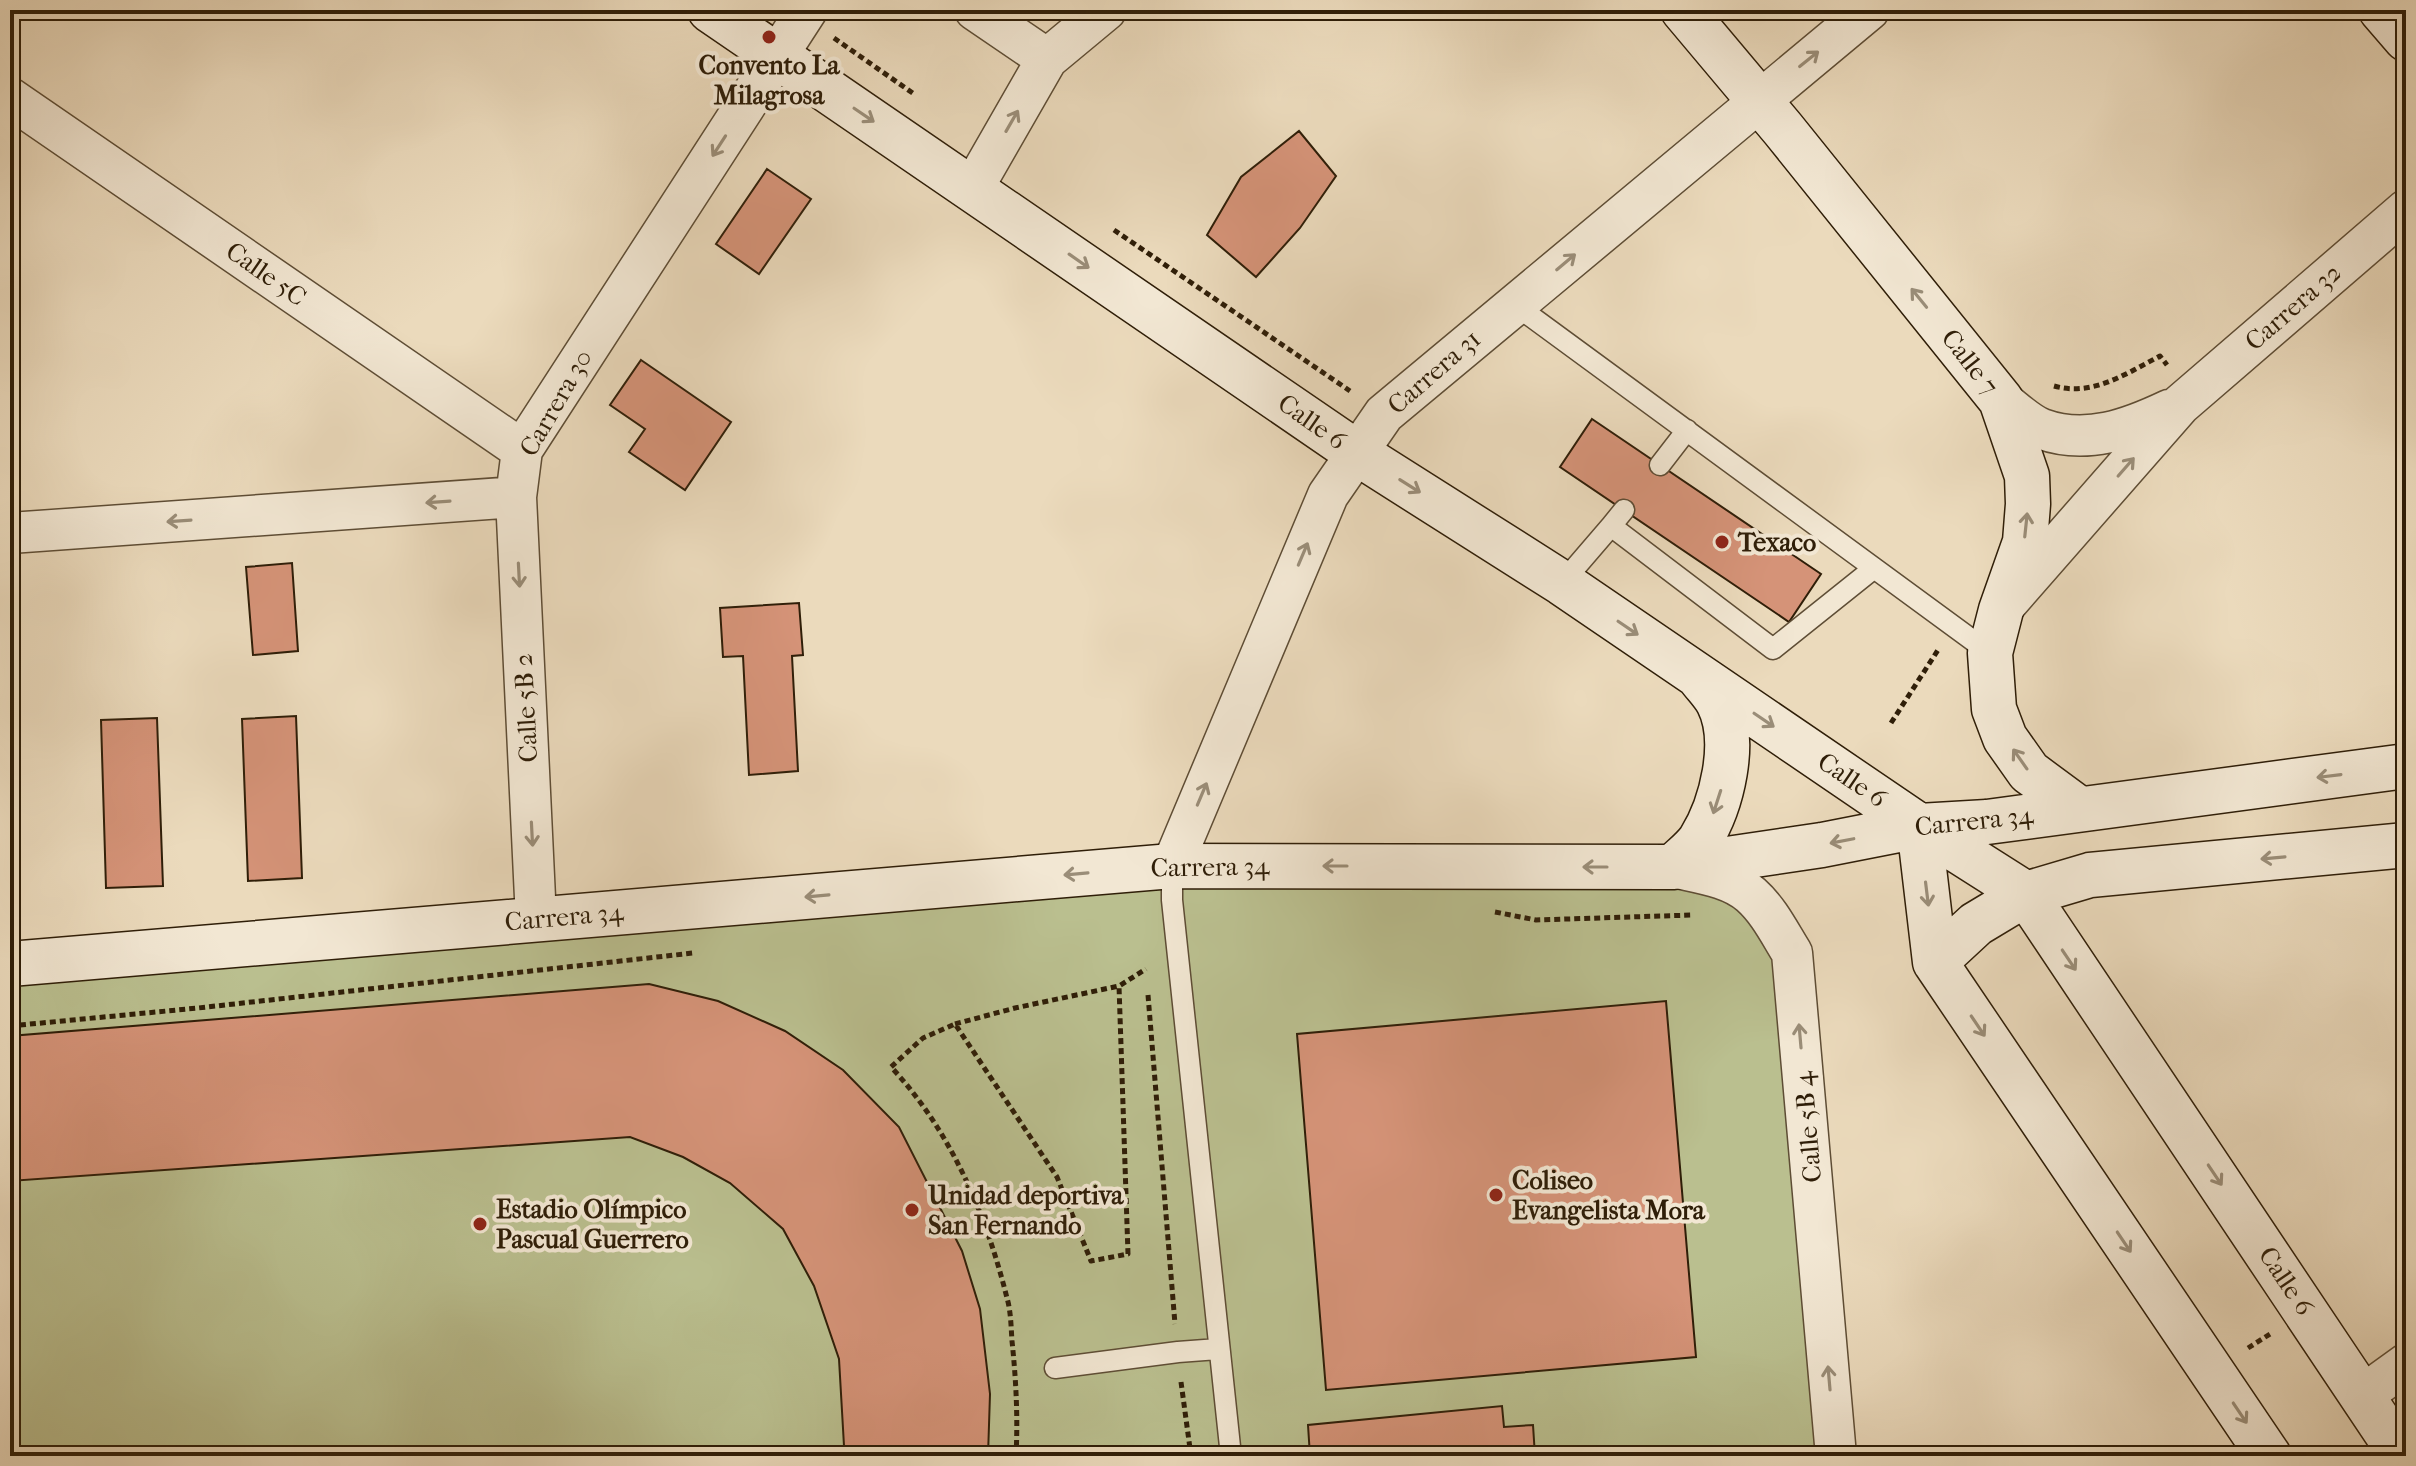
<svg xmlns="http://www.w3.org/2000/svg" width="2416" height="1466" font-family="'IM FELL French Canon',serif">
  <rect width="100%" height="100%" fill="#ebdabc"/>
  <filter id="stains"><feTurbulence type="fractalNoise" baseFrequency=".0025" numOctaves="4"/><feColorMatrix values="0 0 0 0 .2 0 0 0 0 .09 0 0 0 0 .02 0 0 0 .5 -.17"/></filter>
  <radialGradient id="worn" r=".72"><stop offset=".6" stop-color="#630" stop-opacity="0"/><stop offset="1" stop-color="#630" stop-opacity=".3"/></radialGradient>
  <path fill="#babf8f" stroke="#746e4c" stroke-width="2" d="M1172 866 1673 867 1767 913 1836 1456H10V964Z"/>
  <path fill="#d59378" stroke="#2f1e08" stroke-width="2" d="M1299 131 1336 176 1300 228 1256 277 1207 235 1241 177Z
    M767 169 811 199 759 274 716 244Z
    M641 360 731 422 685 490 629 452 645 429 610 405Z
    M1592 419 1821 574 1789 622 1560 467Z
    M292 563 298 651 253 655 246 567Z
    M799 603 803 655 792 656 798 771 749 775 743 656 723 657 720 608Z
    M296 716 302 878 248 881 242 719Z
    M157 718 163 886 106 888 101 720Z
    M649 984 718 1001 785 1031 843 1070 899 1127 962 1251 980 1309 990 1394 988 1456H842L844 1446 839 1359 814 1286 783 1229 730 1183 683 1157 630 1137 10 1181V1036Z
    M1666 1001 1696 1357 1326 1390 1297 1034Z
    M1502 1406 1504 1427 1533 1425 1535 1456H1310L1308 1425Z"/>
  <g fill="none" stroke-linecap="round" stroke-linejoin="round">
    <defs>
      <path id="lane" d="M1514 304 1990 653
        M1660 465 1687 430
        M1624 510 1611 526 1773 649 1873 569
        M1562 583 1611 526
        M1172 866V900L1231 1456
        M1055 1368 1178 1352 1218 1349"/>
      <path id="street" d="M975 10 1047 59
        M10 98 522 450
        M973 188 1047 59 1106 10
        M2001 400C2013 409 2028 424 2042 429 2086 445 2129 429 2169 410
        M10 533 516 497
        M2005 605 2180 405 2406 210
        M1172 866 1328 495 1384 414 1869 10
        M1673 867C1699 873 1731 877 1751 895 1769 911 1780 934 1792 953L1836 1456
        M536 919 516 497 522 450 807 10
        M2363 1395 2406 1364"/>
      <path id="secondary" d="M710 10 1357 453 1562 583 1919 826 2026 894 2402 1456
        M1683 10 1783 129 2001 400 2027 476 2028 504 2025 542 2001 610 1990 653 1994 709 2005 738 2029 772 2079 809
        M2381 10 2406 39
        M1919 826 1935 962 2269 1456
        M1673 867C1682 858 1693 850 1700 840 1722 805 1738 741 1718 702 1713 693 1705 685 1699 677
        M1935 962 1976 924 2026 894 2090 875 2406 845
        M10 964 1172 866 1673 867 1822 845 1919 826 1987 822 2406 766"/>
    </defs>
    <use href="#lane" stroke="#5e4d35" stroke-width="23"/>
    <use href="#street" stroke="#5e4d35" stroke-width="43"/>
    <use href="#secondary" stroke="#2f1e08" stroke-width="47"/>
    <path stroke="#2f1e08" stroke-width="5" stroke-dasharray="6 4" stroke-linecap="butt" d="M834 38 914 94
      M1114 230 1350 391
      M2054 386C2093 397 2127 373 2160 356L2167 365
      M1891 723 1938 650
      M1495 912 1536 920 1692 915
      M1148 995 1175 1324
      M955 1024 1015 1008 1119 986
      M10 1026 198 1008 693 953
      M2248 1348 2270 1334
      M1181 1382 1191 1456
      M1016 1456C1018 1417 1016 1379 1012 1341 1011 1327 1011 1312 1007 1298 986 1214 951 1131 891 1067L923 1038 955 1024 1057 1177 1091 1261 1128 1254 1119 986 1146 969"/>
    <use href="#lane" stroke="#f2e7d3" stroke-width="20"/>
    <use href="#street" stroke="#f2e7d3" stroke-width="40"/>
    <use href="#secondary" stroke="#f2e7d3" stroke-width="44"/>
  </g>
  <defs><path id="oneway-shaft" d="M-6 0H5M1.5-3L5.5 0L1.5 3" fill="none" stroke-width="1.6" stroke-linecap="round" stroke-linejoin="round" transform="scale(2)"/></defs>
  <g stroke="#9a8d78">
    <use href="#oneway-shaft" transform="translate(1809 59) rotate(-39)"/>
    <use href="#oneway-shaft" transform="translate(864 115) rotate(34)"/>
    <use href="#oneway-shaft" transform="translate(1012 121) rotate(-60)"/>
    <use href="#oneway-shaft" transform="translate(719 146) rotate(123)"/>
    <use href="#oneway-shaft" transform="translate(1079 261) rotate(35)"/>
    <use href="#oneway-shaft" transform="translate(1566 262) rotate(-40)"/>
    <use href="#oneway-shaft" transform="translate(1919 298) rotate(-129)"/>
    <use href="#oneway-shaft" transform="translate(2126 467) rotate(-49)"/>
    <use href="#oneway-shaft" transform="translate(1410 486) rotate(32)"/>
    <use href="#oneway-shaft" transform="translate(438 502) rotate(176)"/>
    <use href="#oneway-shaft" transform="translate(179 521) rotate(176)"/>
    <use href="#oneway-shaft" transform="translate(2026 525) rotate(-84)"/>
    <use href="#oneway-shaft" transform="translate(1303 554) rotate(-67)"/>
    <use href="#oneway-shaft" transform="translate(519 575) rotate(87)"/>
    <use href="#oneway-shaft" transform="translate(1628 628) rotate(34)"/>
    <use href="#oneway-shaft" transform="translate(1764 720) rotate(34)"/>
    <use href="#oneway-shaft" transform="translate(2020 759) rotate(-125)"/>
    <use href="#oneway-shaft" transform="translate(2329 776) rotate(173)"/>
    <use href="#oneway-shaft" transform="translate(1202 794) rotate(-67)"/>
    <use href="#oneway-shaft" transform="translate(1717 802) rotate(108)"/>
    <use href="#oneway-shaft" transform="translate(532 834) rotate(87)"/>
    <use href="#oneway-shaft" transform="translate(1842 841) rotate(169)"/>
    <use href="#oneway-shaft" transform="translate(2273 858) rotate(175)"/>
    <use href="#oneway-shaft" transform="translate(1335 866) rotate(-180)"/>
    <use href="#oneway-shaft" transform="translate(1595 867) rotate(-180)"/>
    <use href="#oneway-shaft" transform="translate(1076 874) rotate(175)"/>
    <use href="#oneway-shaft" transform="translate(1927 894) rotate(83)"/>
    <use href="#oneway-shaft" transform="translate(817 896) rotate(175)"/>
    <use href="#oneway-shaft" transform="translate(2069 960) rotate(56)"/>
    <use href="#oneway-shaft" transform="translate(1978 1026) rotate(56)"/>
    <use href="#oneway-shaft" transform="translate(1800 1036) rotate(-95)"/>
    <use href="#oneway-shaft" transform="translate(2215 1175) rotate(56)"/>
    <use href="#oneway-shaft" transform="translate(2124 1242) rotate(56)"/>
    <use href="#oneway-shaft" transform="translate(1829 1378) rotate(-95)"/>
    <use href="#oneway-shaft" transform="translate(2240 1413) rotate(56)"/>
  </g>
  <g fill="#8f2418" stroke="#f2e7d3" stroke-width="3">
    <circle cx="769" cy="37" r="8"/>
    <circle cx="1722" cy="542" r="8"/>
    <circle cx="1496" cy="1195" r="8"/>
    <circle cx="912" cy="1210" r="8"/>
    <circle cx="480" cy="1224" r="8"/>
  </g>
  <g text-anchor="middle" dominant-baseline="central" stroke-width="8" stroke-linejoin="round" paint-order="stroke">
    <g font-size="26" font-weight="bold" fill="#2f1e08" stroke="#f2e7d3" text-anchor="start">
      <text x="769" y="65" text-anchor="middle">Convento La<tspan x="769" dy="30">Milagrosa</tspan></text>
      <text x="1738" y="542">Texaco</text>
      <text x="1512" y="1180">Coliseo<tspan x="1512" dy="30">Evangelista Mora</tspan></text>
      <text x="928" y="1195">Unidad deportiva<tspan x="928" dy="30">San Fernando</tspan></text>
      <text x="496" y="1209">Estadio Olímpico<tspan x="496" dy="30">Pascual Guerrero</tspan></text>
    </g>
    <g font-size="26" fill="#2f1e08" stroke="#f2e7d3">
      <text transform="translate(266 274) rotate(35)">Calle 5C</text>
      <text transform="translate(2293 307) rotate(-41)">Carrera 32</text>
      <text transform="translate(1970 362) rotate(52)">Calle 7</text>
      <text transform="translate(1434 372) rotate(-41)">Carrera 31</text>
      <text transform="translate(556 403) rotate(-60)">Carrera 30</text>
      <text transform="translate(1312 422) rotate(35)">Calle 6</text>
      <text transform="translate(526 708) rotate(-93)">Calle 5B 2</text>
      <text transform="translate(1852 780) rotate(34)">Calle 6</text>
      <text transform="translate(1974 821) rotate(-6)">Carrera 34</text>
      <text transform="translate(1210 867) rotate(-1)">Carrera 34</text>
      <text transform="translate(564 917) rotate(-5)">Carrera 34</text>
      <text transform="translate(1808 1127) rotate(-95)">Calle 5B 4</text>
      <text transform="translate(2286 1281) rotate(56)">Calle 6</text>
    </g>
  </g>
  <rect width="2416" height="1466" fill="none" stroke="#ebdabc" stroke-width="40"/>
  <rect x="12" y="12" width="2392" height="1442" fill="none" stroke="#2f1e08" stroke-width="4"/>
  <rect x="20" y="20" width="2376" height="1426" fill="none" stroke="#2f1e08" stroke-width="2"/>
  <rect width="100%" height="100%" filter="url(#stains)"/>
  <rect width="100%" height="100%" fill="url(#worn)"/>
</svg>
